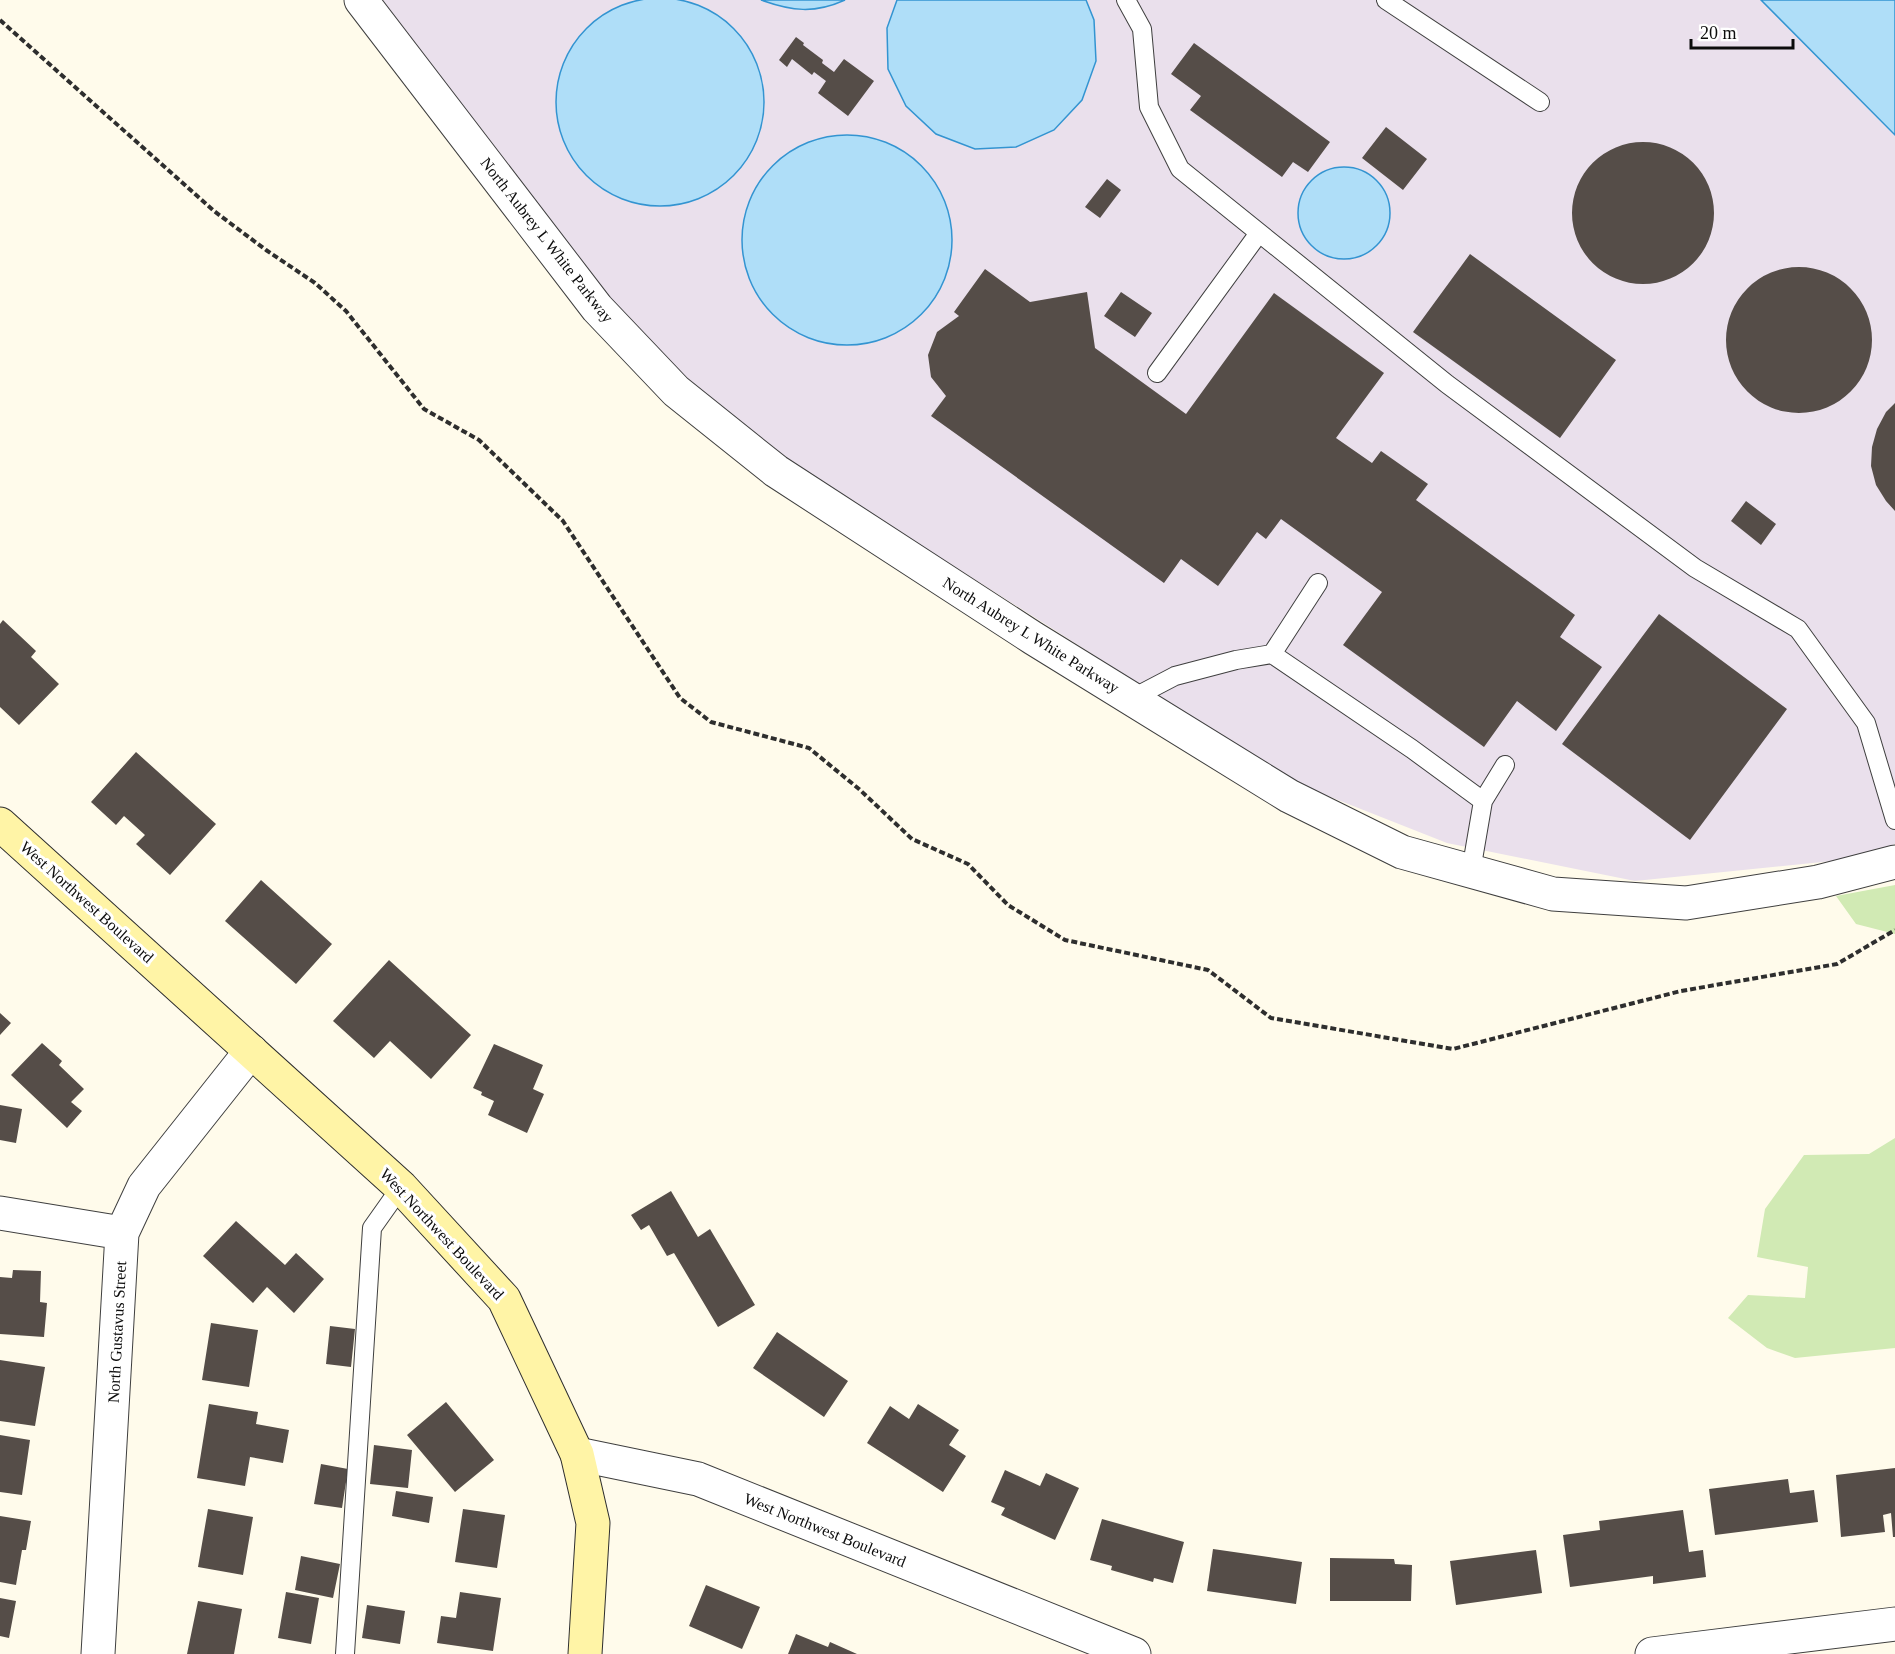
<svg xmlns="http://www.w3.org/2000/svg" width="1895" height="1654" font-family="'Times New Roman',serif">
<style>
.industrial{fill:#eae0ec}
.green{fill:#d1eab4}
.water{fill:#afdef8;stroke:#3394d1;stroke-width:1.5}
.building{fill:#554d48}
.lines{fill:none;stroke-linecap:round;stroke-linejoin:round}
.lane-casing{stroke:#3f3f3f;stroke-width:20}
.street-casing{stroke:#3f3f3f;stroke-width:35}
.secondary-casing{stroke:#2e2e2e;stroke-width:35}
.path{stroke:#2e2e2e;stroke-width:4;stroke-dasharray:6 3;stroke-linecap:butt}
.lane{stroke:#fff;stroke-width:18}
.street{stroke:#fff;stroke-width:33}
.secondary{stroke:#fff4a6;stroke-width:33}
.labels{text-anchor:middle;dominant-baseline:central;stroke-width:6;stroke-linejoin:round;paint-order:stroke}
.street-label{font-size:16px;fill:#0c0c0c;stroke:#fff}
</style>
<rect width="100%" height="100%" fill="#fffbeb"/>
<path class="industrial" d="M 377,0 L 1761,0 L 1895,135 L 1895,844 L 1862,858 L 1635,881 L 1447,843 L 1295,783 L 787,460 L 666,363 L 569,251 Z"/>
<path class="green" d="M 1895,885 L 1895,934 L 1856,924 L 1836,896 Z
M 1895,1138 L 1895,1348 L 1795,1358 L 1767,1348 L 1728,1318 L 1748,1295 L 1805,1298 L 1808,1267 L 1757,1257 L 1765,1209 L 1804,1155 L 1869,1154 Z"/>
<path class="water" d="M556 102a104 104 0 1 1 208 0a104 104 0 1 1-208 0Z
M 761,0 L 845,0 C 814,14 792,11 761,0 Z
M 897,0 L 1086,0 L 1094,20 L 1096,61 L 1082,100 L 1054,130 L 1016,147 L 975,149 L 936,134 L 906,106 L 888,69 L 887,28 Z
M 1761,0 L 1895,0 L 1895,135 Z
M742 240a105 105 0 1 1 210 0a105 105 0 1 1-210 0Z
M1298 213a46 46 0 1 1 92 0a46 46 0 1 1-92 0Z"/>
<path class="building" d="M 796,37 L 804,43 L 803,45 L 823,60 L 822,63 L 834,72 L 844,59 L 874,81 L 848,116 L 818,93 L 826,81 L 814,72 L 812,75 L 792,59 L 787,67 L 779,60 Z
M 1194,43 L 1330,142 L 1308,172 L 1293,162 L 1282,177 L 1190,110 L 1201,96 L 1171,74 Z
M 1386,127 L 1427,159 L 1403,190 L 1362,158 Z
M1572 213a71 71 0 1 1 142 0a71 71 0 1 1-142 0Z
M 1107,179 L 1121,190 L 1100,218 L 1085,207 Z
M 1470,254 L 1616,360 L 1560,438 L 1413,332 Z
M1726 340a73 73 0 1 1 146 0a73 73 0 1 1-146 0Z
M 985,269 L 1030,302 L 1087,292 L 1095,348 L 1186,414 L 1274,293 L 1384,373 L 1336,438 L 1372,463 L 1381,451 L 1428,484 L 1416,500 L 1575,615 L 1560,637 L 1602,667 L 1556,731 L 1517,701 L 1484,747 L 1343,645 L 1382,592 L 1281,519 L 1266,539 L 1257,532 L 1218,586 L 1181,559 L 1164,583 L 931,416 L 946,396 L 931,377 L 928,355 L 937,332 L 959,316 L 954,312 Z
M 1121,292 L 1152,313 L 1135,337 L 1104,316 Z
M 1895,403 L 1895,511 L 1886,501 L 1876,485 L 1871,466 L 1872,447 L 1877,429 L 1886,412 Z
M 1746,501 L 1776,524 L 1761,545 L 1731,521 Z
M 1659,614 L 1787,709 L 1690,840 L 1562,744 Z
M 3,620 L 36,651 L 31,657 L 59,684 L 19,725 L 0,707 L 0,624 Z
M 136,752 L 216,824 L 170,875 L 136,844 L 145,835 L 124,816 L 116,825 L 91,802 Z
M 261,880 L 332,944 L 296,984 L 225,921 Z
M 389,960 L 471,1035 L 431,1079 L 390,1041 L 374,1058 L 333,1021 Z
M 0,1013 L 11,1023 L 0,1035 Z
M 42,1043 L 62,1061 L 59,1065 L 84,1089 L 71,1102 L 82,1111 L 67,1128 L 11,1075 Z
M 494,1044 L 543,1065 L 533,1089 L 544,1094 L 527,1133 L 488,1115 L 494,1101 L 481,1095 L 482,1092 L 473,1088 Z
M 0,1105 L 22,1109 L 16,1143 L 0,1140 Z
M 671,1191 L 698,1237 L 710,1229 L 755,1305 L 718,1327 L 674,1253 L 667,1256 L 649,1225 L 641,1230 L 631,1215 Z
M 236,1221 L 285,1265 L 296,1253 L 324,1279 L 294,1313 L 267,1287 L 253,1303 L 203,1256 Z
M 13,1270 L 41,1271 L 40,1302 L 47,1303 L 44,1337 L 0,1334 L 0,1277 L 12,1278 Z
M 211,1323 L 258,1330 L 249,1387 L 202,1380 Z
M 330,1326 L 355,1329 L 351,1367 L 326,1364 Z
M 777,1332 L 848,1381 L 824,1417 L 753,1368 Z
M 0,1360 L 45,1367 L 35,1426 L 0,1421 Z
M 446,1402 L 494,1460 L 455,1492 L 407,1435 Z
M 209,1404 L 258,1412 L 256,1424 L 289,1430 L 283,1463 L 250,1457 L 245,1486 L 197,1478 Z
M 918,1404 L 959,1430 L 949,1445 L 966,1456 L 943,1492 L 867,1443 L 890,1406 L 909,1419 Z
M 0,1435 L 30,1440 L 22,1495 L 0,1492 Z
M 374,1445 L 412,1450 L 408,1488 L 370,1484 Z
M 321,1464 L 348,1469 L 342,1508 L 314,1504 Z
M 1895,1468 L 1895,1537 L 1893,1537 L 1891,1513 L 1883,1515 L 1885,1532 L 1841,1537 L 1836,1475 Z
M 1005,1470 L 1040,1486 L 1046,1473 L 1079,1488 L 1055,1540 L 1001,1515 L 1005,1508 L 991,1502 Z
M 1788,1479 L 1790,1493 L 1814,1490 L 1818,1522 L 1715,1535 L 1709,1489 Z
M 396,1491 L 433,1497 L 429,1523 L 392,1516 Z
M 208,1509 L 253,1517 L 243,1575 L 198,1567 Z
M 463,1509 L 505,1515 L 497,1568 L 455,1562 Z
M 1683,1510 L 1689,1552 L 1703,1550 L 1706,1577 L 1653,1584 L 1653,1576 L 1570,1587 L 1563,1535 L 1600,1530 L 1599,1521 Z
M 0,1516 L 31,1521 L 26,1550 L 22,1550 L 16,1585 L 0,1582 Z
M 1102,1519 L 1184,1542 L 1173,1583 L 1154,1578 L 1153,1582 L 1111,1570 L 1112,1566 L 1090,1560 Z
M 1213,1549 L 1302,1562 L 1296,1604 L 1207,1591 Z
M 1536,1550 L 1542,1593 L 1456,1605 L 1450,1561 Z
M 301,1556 L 340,1564 L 333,1598 L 295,1590 Z
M 1330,1558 L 1394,1559 L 1395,1564 L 1412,1565 L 1411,1601 L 1330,1601 Z
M 706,1585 L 760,1607 L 742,1649 L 689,1626 Z
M 286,1592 L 319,1598 L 311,1644 L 278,1638 Z
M 460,1592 L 501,1598 L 493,1651 L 437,1643 L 441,1616 L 456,1618 Z
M 0,1598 L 16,1601 L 9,1638 L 0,1636 Z
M 198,1601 L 242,1609 L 234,1654 L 187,1654 Z
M 367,1605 L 405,1611 L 400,1644 L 362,1638 Z
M 796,1634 L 828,1647 L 830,1642 L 857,1654 L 788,1654 Z"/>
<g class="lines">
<defs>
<path id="lane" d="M 1126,0 L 1142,29 L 1149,107 L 1180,169 L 1447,384 L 1695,568 L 1798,629 L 1866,723 L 1895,820
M 1386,0 L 1540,102
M 1157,373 L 1259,233
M 1272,654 L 1318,583
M 1131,699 L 1175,676 L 1236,660 L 1272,654 L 1412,749 L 1483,801 L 1471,871
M 1483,801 L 1505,765
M 345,1654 L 372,1228 L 401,1187"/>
<path id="street" d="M 361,0 L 597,308 L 676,391 L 776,471 L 1033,638 L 1289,796 L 1402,852 L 1553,894 L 1686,903 L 1818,882 L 1895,862
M 0,1213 L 122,1233
M 577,1454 L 698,1479 L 1134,1654
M 98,1654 L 122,1233 L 144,1186 L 251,1051
M 1652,1654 L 1895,1624"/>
<path id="secondary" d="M 0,824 L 401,1187 L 504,1299 L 577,1454 L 593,1523 L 585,1654"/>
</defs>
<use href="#lane" class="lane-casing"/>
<use href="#street" class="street-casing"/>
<use href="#secondary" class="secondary-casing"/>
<path class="path" d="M 0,20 L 214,211 L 266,250 L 315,283 L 346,311 L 424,409 L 479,440 L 563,521 L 680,698 L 711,722 L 809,748 L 859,789 L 912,839 L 968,864 L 1008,905 L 1065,940 L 1208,970 L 1271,1018 L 1453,1049 L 1681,991 L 1837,964 L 1895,930"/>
<use href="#lane" class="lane"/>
<use href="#street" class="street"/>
<use href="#secondary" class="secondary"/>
</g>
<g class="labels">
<g class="street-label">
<text transform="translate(547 240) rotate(52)">North Aubrey L White Parkway</text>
<text transform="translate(1031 635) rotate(32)">North Aubrey L White Parkway</text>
<text transform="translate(87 902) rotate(42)">West Northwest Boulevard</text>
<text transform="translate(442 1234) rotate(47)">West Northwest Boulevard</text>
<text transform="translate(117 1332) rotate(-87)">North Gustavus Street</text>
<text transform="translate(825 1530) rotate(22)">West Northwest Boulevard</text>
</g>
</g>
<path d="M1691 39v9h102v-9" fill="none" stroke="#0c0c0c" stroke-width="3"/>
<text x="1700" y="39" font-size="18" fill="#0c0c0c" stroke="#ffffff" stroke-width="4.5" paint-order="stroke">20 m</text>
</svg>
